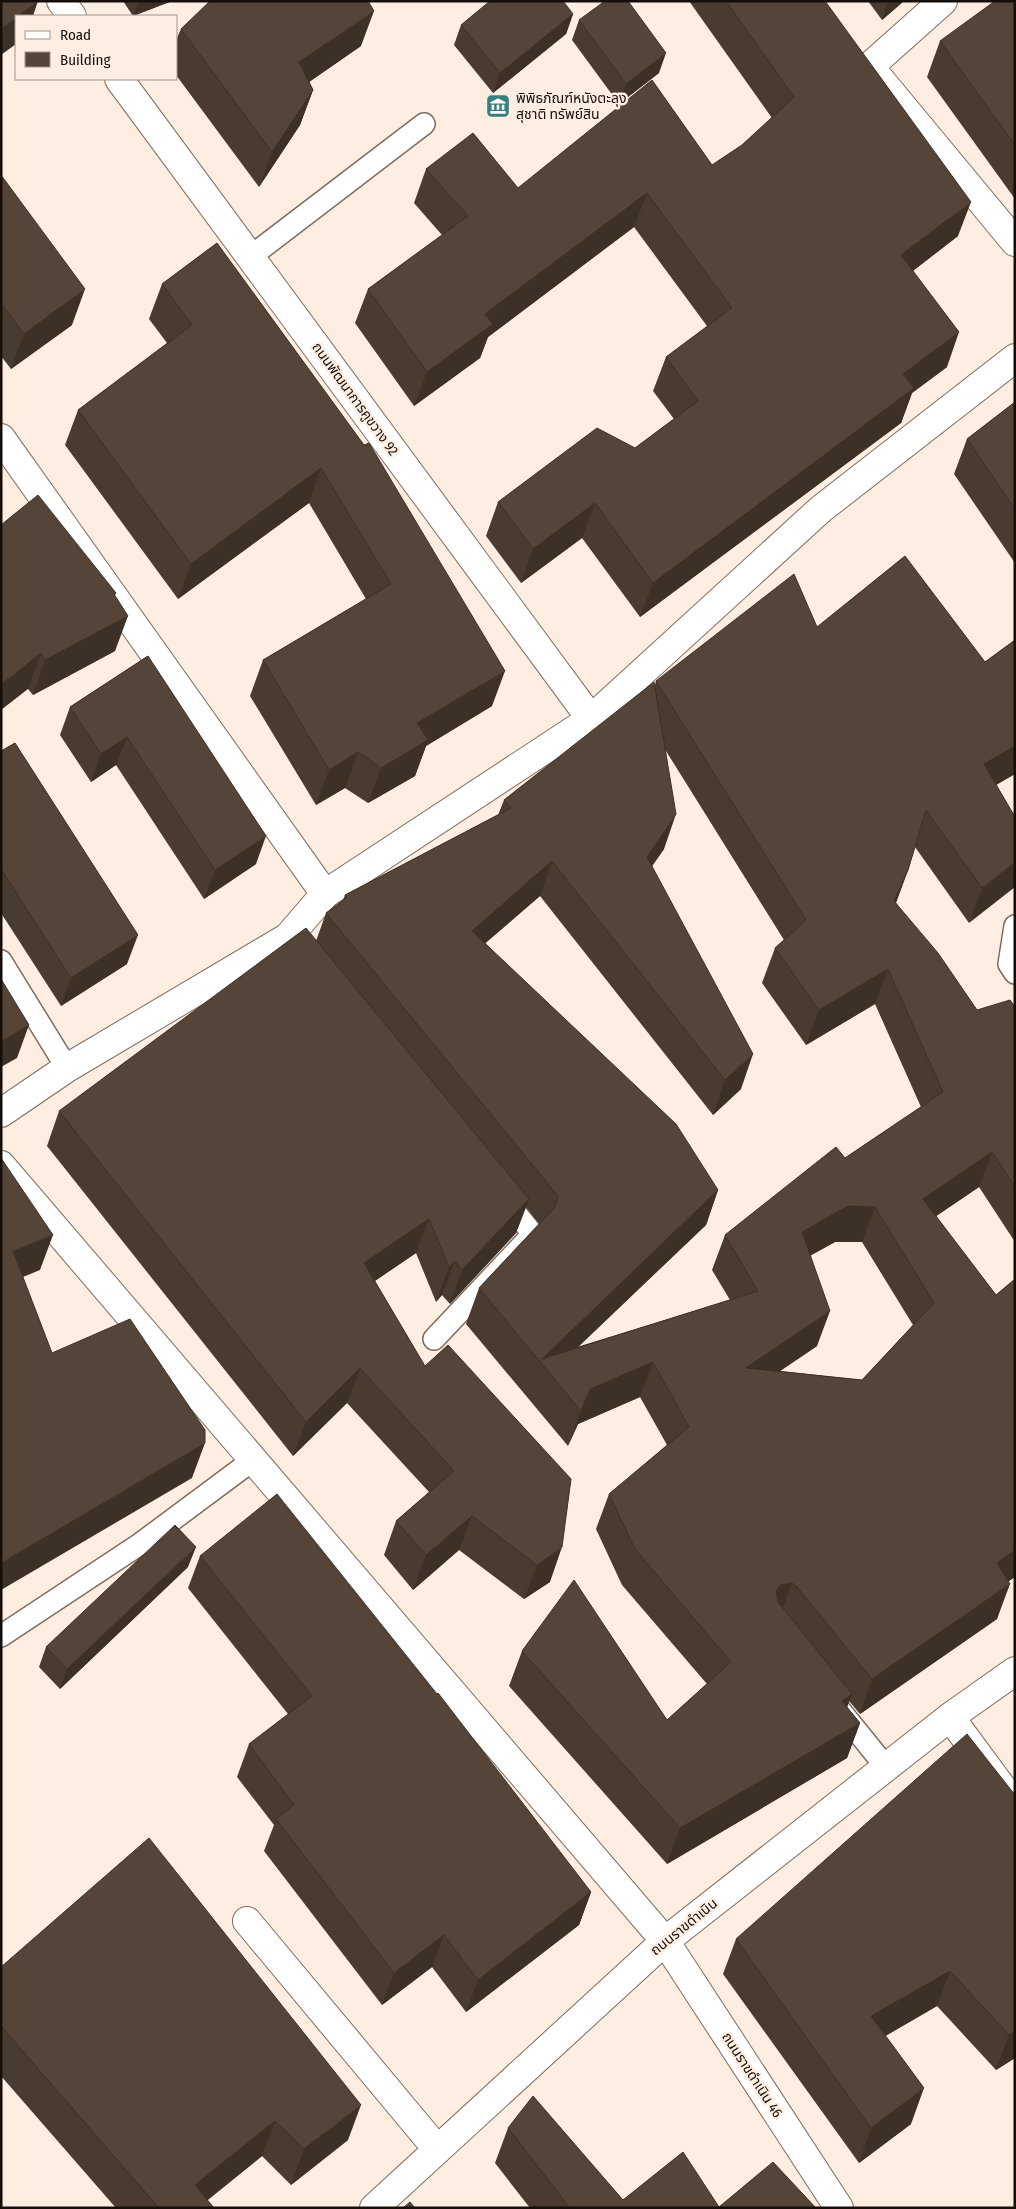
<svg xmlns="http://www.w3.org/2000/svg" width="1016" height="2209" font-family="'Fira Sans Condensed','Noto Sans Thai',sans-serif">
<style>
.lines{fill:none;stroke-linecap:round;stroke-linejoin:round}
.service-casing{stroke:#7e6d5f;stroke-width:24}
.minor-casing{stroke:#7e6d5f;stroke-width:30}
.tertiary-casing{stroke:#7e6d5f;stroke-width:30}
.secondary-casing{stroke:#7e6d5f;stroke-width:30}
.service{stroke:#fff;stroke-width:21}
.minor{stroke:#fff;stroke-width:28}
.tertiary{stroke:#fff;stroke-width:28}
.secondary{stroke:#fff;stroke-width:28}
.wall{fill:#493b30;fill-rule:evenodd}
.shaded-wall{fill:#3c3027}
.building{fill:#554538;stroke:#3c3027;fill-rule:evenodd}
.labels{text-anchor:middle;dominant-baseline:central;stroke-width:5;stroke-linejoin:round;paint-order:stroke}
.poi-label{font-size:14px;fill:#150e09;stroke:#fdeee1;text-anchor:start}
.street-label{font-size:14px;fill:#150e09;stroke:#fdeee1}
</style>
<rect width="100%" height="100%" fill="#fdeee1"/>
<g class="lines">
<defs>
<path id="service" d="M 250,257 L 424,124
M 1015,926 L 1009,964 L 1015,973
M 1,961 L 67,1068
M 434,1339 L 533,1234 L 503,1197
M 1,1636 L 140,1544 L 253,1460
M 839,1709 L 886,1767"/>
<path id="minor" d="M 61,1 L 72,16
M 869,67 L 943,1
M 874,72 L 1015,242
M 119,79 L 591,719
M 1,438 L 325,894
M 950,1717 L 1015,1805
M 247,1921 L 437,2149"/>
<path id="tertiary" d="M 1,1113 L 67,1068 L 288,937 L 325,894 L 591,719 L 821,509 L 1015,358
M 1,1165 L 665,1941 L 839,2208"/>
<path id="secondary" d="M 374,2208 L 665,1941 L 950,1717 L 1015,1671"/>
</defs>
<use href="#service" class="service-casing"/>
<use href="#minor" class="minor-casing"/>
<use href="#tertiary" class="tertiary-casing"/>
<use href="#secondary" class="secondary-casing"/>
<use href="#service" class="service"/>
<use href="#minor" class="minor"/>
<use href="#tertiary" class="tertiary"/>
<use href="#secondary" class="secondary"/>
</g>
<path class="wall" d="M 123,1 L 172,1 L 133,16 Z
M 689,1 L 825,1 L 958,236 L 913,271 L 947,367 L 912,393 L 901,423 L 640,617 L 582,538 L 521,583 L 486,536 L 498,502 L 635,448 L 674,419 L 653,391 L 666,357 L 707,326 L 634,227 L 488,337 L 480,358 L 414,406 L 355,323 L 368,289 L 442,235 L 414,203 L 426,169 L 518,188 L 712,165 L 742,145 L 772,118 Z
M 868,1 L 904,1 L 882,20 Z
M 1015,1 L 1015,199 L 927,77 L 940,41 Z
M 573,14 L 566,34 L 493,93 L 454,45 L 461,25 Z
M 579,20 L 659,73 L 619,104 L 572,40 Z
M 181,29 L 361,46 L 309,82 L 313,90 L 300,125 L 259,187 L 176,75 L 176,40 Z
M 1,175 L 72,325 L 11,369 L 1,356 Z
M 217,243 L 492,706 L 426,746 L 415,776 L 368,803 L 345,788 L 316,805 L 250,696 L 263,660 L 366,599 L 309,503 L 178,599 L 65,445 L 78,410 L 167,343 L 149,319 L 162,284 Z
M 1015,402 L 1015,563 L 954,474 L 967,439 Z
M 1,525 L 116,593 L 115,595 L 115,651 L 33,695 L 28,689 Z
M 817,627 L 985,662 L 1015,640 L 1015,774 L 996,785 L 1015,817 L 969,923 L 915,847 L 908,870 L 896,903 L 977,1010 L 1015,1007 L 1015,1242 L 979,1187 L 936,1216 L 996,1295 L 1015,1279 L 1015,1577 L 1008,1581 L 997,1619 L 860,1714 L 849,1701 L 847,1707 L 860,1723 L 847,1758 L 667,1864 L 509,1686 L 522,1651 L 667,1720 L 707,1684 L 622,1585 L 596,1529 L 609,1494 L 667,1445 L 640,1397 L 578,1424 L 568,1446 L 466,1324 L 479,1288 L 539,1224 L 526,1207 L 516,1233 L 450,1304 L 442,1295 L 436,1302 L 416,1253 L 375,1281 L 550,1582 L 524,1599 L 459,1550 L 413,1590 L 384,1555 L 396,1521 L 429,1492 L 347,1403 L 293,1456 L 47,1146 L 59,1111 L 316,941 L 326,913 L 343,900 L 345,895 L 498,815 L 504,800 L 655,685 L 656,681 ZM 666,751 L 784,940 L 775,948 L 762,983 L 806,1045 L 875,1004 L 921,1107 L 845,1158 L 725,1235 L 712,1270 L 730,1300 L 577,1347 L 706,1225 L 718,1190 L 485,943 L 540,896 L 713,1115 L 741,1089 L 652,866 L 664,849 ZM 835,1242 L 862,1242 L 913,1325 L 862,1380 L 780,1371 L 817,1346 L 811,1255 Z
M 148,656 L 256,864 L 204,899 L 116,765 L 91,782 L 60,735 L 70,707 Z
M 1,751 L 127,964 L 61,1006 L 1,913 Z
M 200,1556 L 591,1892 L 579,1925 L 466,2012 L 432,1967 L 382,2005 L 264,1851 L 274,1825 L 237,1777 L 249,1744 L 288,1714 L 188,1588 Z
M 188,1567 L 60,1689 L 39,1667 L 46,1647 Z
M 1015,1795 L 1015,2058 L 996,2070 L 937,2006 L 885,2036 L 911,2124 L 859,2163 L 723,1974 L 736,1939 Z
M 1,1967 L 348,2140 L 291,2185 L 262,2156 L 207,2200 L 214,2208 L 116,2208 L 1,2076 Z
M 508,2128 L 623,2200 L 719,2207 L 816,2208 L 530,2208 L 495,2163 Z"/>
<path class="shaded-wall" d="M 38,1 L 33,16 L 18,16 Z
M 139,1 L 172,1 L 133,16 Z
M 888,1 L 904,1 L 882,20 Z
M 374,11 L 361,46 L 286,98 L 299,62 Z
M 573,14 L 566,34 L 493,93 L 500,73 Z
M 16,18 L 16,44 L 1,55 L 1,29 Z
M 666,53 L 659,73 L 619,104 L 626,84 Z
M 313,90 L 300,125 L 259,187 L 272,152 Z
M 647,193 L 634,227 L 488,337 L 480,358 L 414,406 L 427,372 L 485,314 Z
M 971,202 L 958,236 L 889,289 L 901,255 Z
M 85,289 L 72,325 L 11,369 L 24,334 Z
M 959,332 L 947,367 L 912,393 L 901,423 L 640,617 L 653,583 L 903,374 Z
M 321,468 L 309,503 L 178,599 L 191,564 Z
M 595,503 L 582,538 L 521,583 L 533,549 Z
M 128,616 L 115,651 L 33,695 L 45,660 Z
M 41,653 L 28,689 L 1,710 L 1,683 Z
M 505,671 L 492,706 L 426,746 L 415,776 L 368,803 L 381,768 L 417,723 Z
M 127,737 L 116,765 L 91,782 L 101,754 Z
M 1015,746 L 1015,774 L 971,799 L 984,764 Z
M 358,752 L 345,788 L 316,805 L 329,770 Z
M 676,814 L 664,849 L 634,892 L 647,857 Z
M 266,836 L 256,864 L 204,899 L 215,870 Z
M 552,861 L 540,896 L 459,966 L 472,931 Z
M 1015,862 L 1015,887 L 969,923 L 982,888 Z
M 908,870 L 895,905 L 894,901 Z
M 138,935 L 127,964 L 61,1006 L 71,978 Z
M 888,969 L 875,1004 L 806,1045 L 819,1010 Z
M 29,1025 L 17,1058 L 1,1067 L 1,1041 Z
M 753,1054 L 741,1089 L 713,1115 L 725,1080 Z
M 992,1152 L 979,1187 L 910,1234 L 923,1199 Z
M 718,1190 L 706,1225 L 550,1374 L 542,1359 Z
M 529,1199 L 516,1233 L 450,1304 L 462,1270 Z
M 848,1206 L 875,1207 L 862,1242 L 835,1242 L 790,1267 L 802,1232 Z
M 429,1219 L 416,1253 L 351,1297 L 364,1263 Z
M 53,1235 L 40,1270 L 1,1286 L 13,1251 Z
M 455,1261 L 442,1295 L 436,1302 L 449,1267 Z
M 830,1311 L 817,1346 L 733,1403 L 746,1368 Z
M 653,1362 L 640,1397 L 578,1424 L 568,1446 L 581,1411 L 590,1389 Z
M 360,1368 L 347,1403 L 293,1456 L 306,1422 Z
M 205,1443 L 192,1478 L 1,1590 L 1,1563 Z
M 472,1516 L 459,1550 L 413,1590 L 426,1555 Z
M 196,1547 L 188,1567 L 60,1689 L 67,1669 Z
M 562,1547 L 550,1582 L 524,1599 L 537,1565 Z
M 1015,1550 L 1015,1577 L 984,1598 L 997,1563 Z
M 792,1583 L 779,1618 L 776,1591 L 780,1585 Z
M 1010,1584 L 997,1619 L 860,1714 L 872,1679 Z
M 852,1694 L 839,1729 L 842,1701 Z
M 860,1723 L 847,1758 L 667,1864 L 680,1828 Z
M 591,1892 L 579,1925 L 466,2012 L 478,1980 Z
M 444,1935 L 432,1967 L 382,2005 L 394,1973 Z
M 950,1971 L 937,2006 L 858,2052 L 871,2016 Z
M 1015,2031 L 1015,2058 L 996,2070 L 1009,2035 Z
M 924,2088 L 911,2124 L 859,2163 L 871,2128 Z
M 361,2105 L 348,2140 L 291,2185 L 304,2149 Z
M 275,2121 L 262,2156 L 198,2208 L 195,2185 Z"/>
<path class="building" d="M 1,1 L 38,1 L 18,16 L 16,16 L 16,18 L 1,29 Z
M 210,1 L 368,1 L 374,11 L 299,62 L 313,90 L 272,152 L 181,29 Z
M 490,1 L 563,1 L 573,14 L 500,73 L 461,25 Z
M 605,1 L 628,1 L 666,53 L 626,84 L 579,20 Z
M 726,1 L 825,1 L 971,202 L 901,255 L 959,332 L 903,374 L 914,388 L 653,583 L 595,503 L 533,549 L 498,502 L 597,428 L 635,448 L 698,401 L 666,357 L 732,308 L 647,193 L 485,314 L 493,324 L 427,372 L 368,289 L 468,216 L 426,169 L 473,133 L 518,188 L 652,80 L 712,165 L 742,145 L 794,97 Z
M 995,1 L 1015,1 L 1015,145 L 940,41 Z
M 1,175 L 85,289 L 24,334 L 1,303 Z
M 217,243 L 364,445 L 369,443 L 505,671 L 417,723 L 428,740 L 381,768 L 358,752 L 329,770 L 263,660 L 391,584 L 321,468 L 191,564 L 78,410 L 192,325 L 162,284 Z
M 1015,402 L 1015,509 L 967,439 Z
M 38,495 L 116,593 L 114,594 L 128,616 L 45,660 L 41,653 L 10,678 L 1,683 L 1,525 Z
M 905,556 L 985,662 L 1015,640 L 1015,746 L 984,764 L 1015,817 L 1015,862 L 982,888 L 926,810 L 908,870 L 894,901 L 938,953 L 977,1010 L 1010,1000 L 1015,1007 L 1015,1187 L 992,1152 L 923,1199 L 996,1295 L 1015,1279 L 1015,1550 L 997,1563 L 1010,1584 L 872,1679 L 797,1587 L 792,1583 L 780,1585 L 776,1591 L 778,1602 L 852,1694 L 842,1701 L 860,1723 L 680,1828 L 522,1651 L 574,1580 L 667,1720 L 731,1662 L 635,1549 L 609,1494 L 689,1427 L 653,1362 L 590,1389 L 581,1411 L 479,1288 L 555,1207 L 558,1196 L 326,913 L 346,898 L 345,895 L 511,808 L 504,800 L 654,682 L 676,814 L 647,857 L 753,1054 L 725,1080 L 552,861 L 472,931 L 676,1124 L 718,1190 L 542,1359 L 758,1291 L 725,1235 L 836,1147 L 845,1158 L 943,1092 L 888,969 L 819,1010 L 775,948 L 806,920 L 656,681 L 794,574 L 817,627 ZM 848,1206 L 875,1207 L 934,1303 L 862,1380 L 746,1368 L 830,1311 L 802,1232 Z
M 148,656 L 266,836 L 215,870 L 127,737 L 101,754 L 70,707 Z
M 15,743 L 138,935 L 71,978 L 1,869 L 1,751 Z
M 306,928 L 529,1199 L 462,1270 L 455,1261 L 449,1267 L 429,1219 L 364,1263 L 425,1366 L 448,1345 L 571,1479 L 562,1547 L 537,1565 L 472,1516 L 426,1555 L 396,1521 L 454,1471 L 360,1368 L 306,1422 L 59,1111 Z
M 1,979 L 29,1025 L 1,1041 Z
M 1,1158 L 53,1235 L 13,1251 L 52,1353 L 130,1319 L 205,1430 L 205,1443 L 1,1563 Z
M 277,1494 L 437,1694 L 438,1693 L 591,1892 L 478,1980 L 444,1935 L 394,1973 L 276,1819 L 294,1805 L 249,1744 L 312,1696 L 200,1556 Z
M 175,1525 L 196,1547 L 67,1669 L 46,1647 Z
M 967,1734 L 1015,1795 L 1015,2031 L 1009,2035 L 950,1971 L 871,2016 L 924,2088 L 871,2128 L 736,1939 Z
M 149,1838 L 361,2105 L 304,2149 L 275,2121 L 195,2185 L 214,2208 L 159,2208 L 1,2026 L 1,1967 Z
M 533,2096 L 623,2200 L 683,2152 L 719,2207 L 773,2162 L 816,2208 L 570,2208 L 508,2128 Z
M 410,2202 L 415,2208 L 403,2208 Z"/>
<defs>
<symbol id="museum-square" viewBox="-11 -11 22 22"><rect x="-9" y="-9" width="18" height="18" rx="4" fill="#367f7f" stroke="#fdeee1"/><path d="M0-6L6-3V-2H-6V-3ZM-5-1h2V3h-2ZM-1-1h2V3h-2ZM3-1h2V3H3ZM-6 4H6V6H-6Z" fill="#fff"/></symbol>
</defs>
<g fill-rule="evenodd">
<use href="#museum-square" x="484" y="92" width="28" height="28"/>
</g>
<g class="labels">
<g class="poi-label">
<text x="516" y="98">พิพิธภัณฑ์หนังตะลุง<tspan x="516" dy="16">สุชาติ ทรัพย์สิน</tspan></text>
</g>
<g class="street-label">
<text transform="translate(355 399) rotate(54)">ถนนพัฒนาการคูขวาง 92</text>
<text transform="translate(684 1927) rotate(-39)">ถนนราขดำเนิน</text>
<text transform="translate(752 2075) rotate(57)">ถนนราขดำเนิน 46</text>
</g>
</g>
<rect width="1016" height="2209" fill="none" stroke="#150e09" stroke-width="5"/>
<rect x="15" y="15" width="162" height="65" fill="#fdeee1" stroke="#a0948b"/>
<rect x="25" y="31" width="25" height="8" fill="#ffffff" stroke="#a0948b"/>
<text x="60" y="40" font-size="15" fill="#150e09">Road</text>
<rect x="25" y="52" width="25" height="15" fill="#554538" stroke="#a0948b"/>
<text x="60" y="65" font-size="15" fill="#150e09">Building</text>
</svg>
